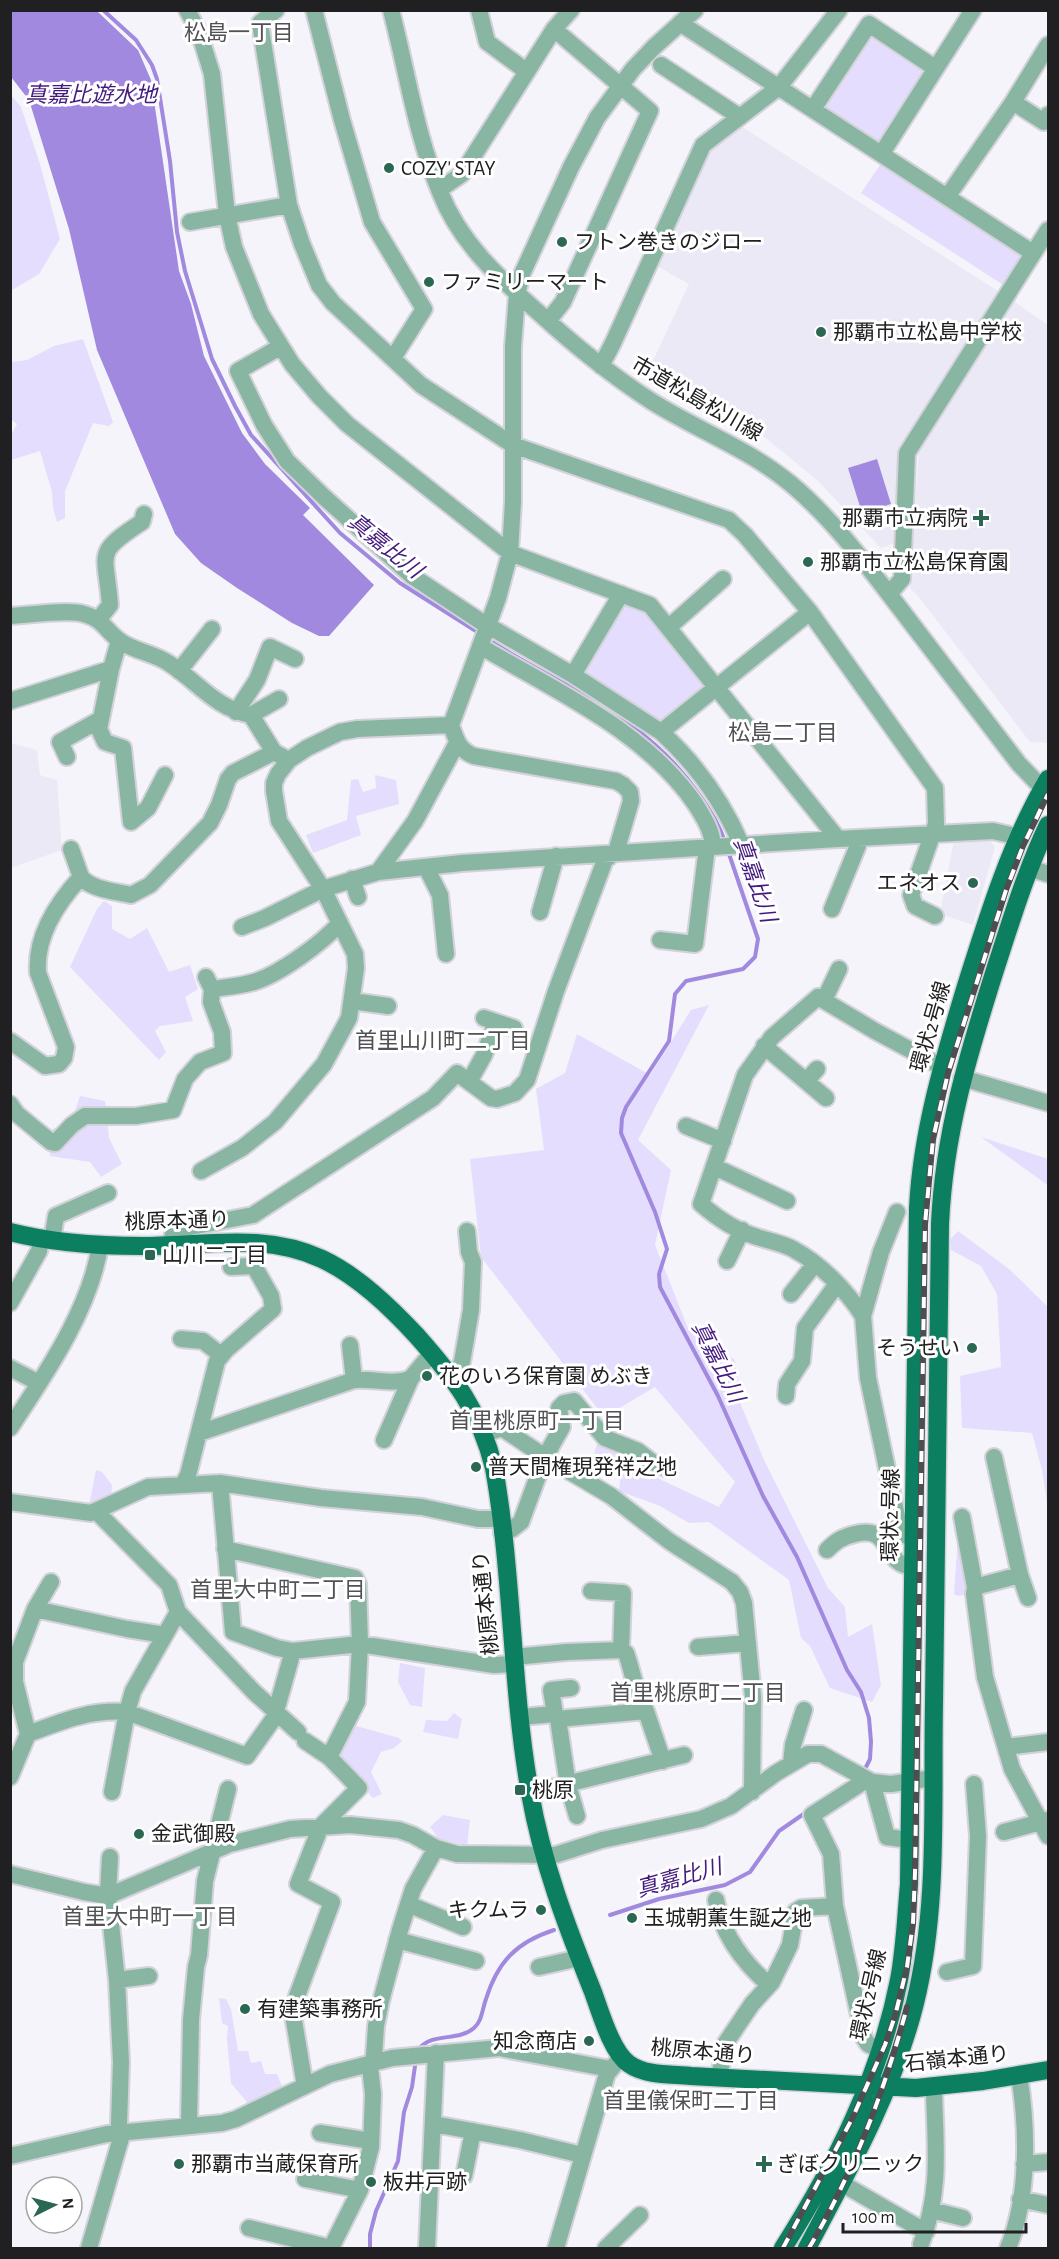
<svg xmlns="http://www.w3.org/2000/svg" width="1059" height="2259" font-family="'Alegreya Sans','Noto Sans JP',sans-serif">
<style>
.built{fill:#ece9f7}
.green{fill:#e4ddfd}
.water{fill:#a089de}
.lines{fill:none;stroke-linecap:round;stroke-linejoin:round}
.stream{stroke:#a089de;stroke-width:4}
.minor-casing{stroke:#d3d2d8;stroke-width:20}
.major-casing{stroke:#d3d2d8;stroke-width:21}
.minor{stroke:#88b6a3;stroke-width:16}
.major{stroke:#0b7f60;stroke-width:18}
.rail-casing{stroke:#4e4e51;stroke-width:6}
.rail{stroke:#fff;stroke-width:4;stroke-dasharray:11;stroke-linecap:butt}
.poi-dot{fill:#2b6853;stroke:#fff;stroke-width:2}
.labels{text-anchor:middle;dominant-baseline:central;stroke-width:6;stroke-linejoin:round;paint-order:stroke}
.poi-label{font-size:21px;fill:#202022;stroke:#fff;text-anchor:start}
.street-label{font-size:21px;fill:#202022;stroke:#fff}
.neighbourhood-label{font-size:22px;fill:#525156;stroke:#fff}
.water-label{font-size:22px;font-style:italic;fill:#431a7d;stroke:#fff}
</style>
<rect width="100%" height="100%" fill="#f5f4fb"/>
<path class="built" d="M 739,125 L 1001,293 L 902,451 L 898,542 L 881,548 L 818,481 L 767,439 L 648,371 L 689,284 L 655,265 L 707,150 Z
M 1012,300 L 1048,325 L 1048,743 L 1030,742 L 921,600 L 910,588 L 919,448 Z
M 10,743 L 37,750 L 40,775 L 57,780 L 62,850 L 11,868 Z
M 954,840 L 989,840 L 995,847 L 973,925 L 940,914 Z"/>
<path class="green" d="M 869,29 L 930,68 L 886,141 L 875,145 L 817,107 Z
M 11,95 L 21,107 L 40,164 L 60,239 L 39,274 L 14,289 L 10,289 Z
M 882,162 L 1022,253 L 1024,262 L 1008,288 L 861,193 Z
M 83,339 L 113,422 L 109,426 L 93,423 L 65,491 L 65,518 L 57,522 L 53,508 L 52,492 L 40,451 L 11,460 L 11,435 L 17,424 L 11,419 L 11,362 L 27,360 L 54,346 Z
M 621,598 L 647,607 L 707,687 L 668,722 L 658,722 L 579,672 Z
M 375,775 L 396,780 L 399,804 L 356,816 L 361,835 L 313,853 L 306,835 L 347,820 L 351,780 L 358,779 L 363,792 L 376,788 Z
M 104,901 L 112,906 L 112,929 L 130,939 L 147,928 L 169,972 L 190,965 L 198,989 L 185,997 L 193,1021 L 160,1026 L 155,1031 L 166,1052 L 159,1060 L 70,967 L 97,909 Z
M 709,1005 L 638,1140 L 671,1170 L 655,1245 L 688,1328 L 735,1360 L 741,1405 L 765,1462 L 828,1588 L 845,1607 L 848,1637 L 872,1624 L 881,1685 L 872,1702 L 830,1688 L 810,1646 L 801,1638 L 789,1580 L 709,1522 L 689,1523 L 660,1506 L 619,1491 L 621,1473 L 594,1454 L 597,1444 L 633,1457 L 651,1475 L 719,1507 L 735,1482 L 655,1387 L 604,1417 L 481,1257 L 470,1159 L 544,1150 L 536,1089 L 565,1073 L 577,1034 L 650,1075 L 691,1010 Z
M 80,1096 L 105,1101 L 109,1138 L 122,1164 L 101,1177 L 90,1162 L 50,1156 L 47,1132 L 72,1120 Z
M 981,1137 L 1048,1159 L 1048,1186 L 1046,1184 Z
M 958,1231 L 1009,1269 L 1048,1307 L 1048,1509 L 1042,1470 L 1032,1433 L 962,1428 L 960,1376 L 1001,1367 L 997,1294 L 981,1266 L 951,1250 L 950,1240 Z
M 96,1470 L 102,1472 L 112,1485 L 111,1498 L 89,1506 Z
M 958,1537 L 970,1594 L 958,1596 L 954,1594 Z
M 400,1663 L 425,1668 L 422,1707 L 410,1705 L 398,1682 Z
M 454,1713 L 462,1719 L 458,1739 L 423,1732 L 426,1720 L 447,1721 Z
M 353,1725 L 399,1738 L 402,1741 L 394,1748 L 381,1752 L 371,1772 L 382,1794 L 373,1798 L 336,1759 Z
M 443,1815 L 470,1820 L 467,1846 L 439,1839 L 430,1827 Z
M 219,1998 L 226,1999 L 231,2009 L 238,2051 L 248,2051 L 251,2063 L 261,2061 L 265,2074 L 277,2074 L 284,2091 L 251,2107 L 231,2083 L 227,2039 L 228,2026 L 222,2023 Z"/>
<path class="water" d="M 11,10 L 97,11 L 138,50 L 151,80 L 179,271 L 191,304 L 204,356 L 242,433 L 265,464 L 310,508 L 303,515 L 374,585 L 329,636 L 319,636 L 292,623 L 237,588 L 201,563 L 175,534 L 97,350 L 69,229 L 29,100 L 11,77 Z
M 877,459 L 891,504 L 862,513 L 848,468 Z"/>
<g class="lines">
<path class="stream" d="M 103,10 L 136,40 L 152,65 L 157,79 L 170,161 L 177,232 L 185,271 L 212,359 L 235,406 L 251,435 L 340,533 L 400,583 L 479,633
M 487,639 C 564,688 644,715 698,793 C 709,808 719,824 725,842
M 728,851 L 758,939 L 755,957 L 743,969 L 686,981 L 675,994 L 669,1041 L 626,1107 L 622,1118 L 621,1133 L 655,1212 L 667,1249 L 659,1274 L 660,1287 L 718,1396 L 763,1496 L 797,1557 L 847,1670 L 861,1692 L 869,1718 L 871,1742 L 870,1759 L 863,1773
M 610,1915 L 659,1899 L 725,1885 L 750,1872 L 779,1831 L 808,1811
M 419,2049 C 432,2032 458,2042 474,2028 C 482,2021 482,2010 486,1999 C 498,1961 517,1942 554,1930
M 370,2248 L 370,2234 L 376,2211 L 398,2161 L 404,2112 L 412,2087 L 416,2059"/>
<defs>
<path id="minor" d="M 187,10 L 199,32 L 212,74 L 227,215 L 234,247 L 261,314 L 292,364 L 319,396 L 347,424 L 510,553 L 650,605 L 838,839
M 276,10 L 260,23 L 289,205 L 302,244 L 319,285 L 333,303 L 421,385 L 513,445 L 729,520 L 745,535 L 810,612 L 935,788 L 936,824 L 911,895 L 915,906 L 935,916
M 314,10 L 342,120 L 372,222 L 424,309 L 393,358
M 391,10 C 407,71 416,135 440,192 C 460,243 499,278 539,313 C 574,345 611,375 651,401 C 697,430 749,449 791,484 C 829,516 859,555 889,594 C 932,651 976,707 1019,764 L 1048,794
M 479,10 L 487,42 L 526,71
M 680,23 L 1033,253
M 661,65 L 740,117
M 1013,102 L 1044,122 L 1048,115
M 813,109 L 869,24 L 935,68
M 882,153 L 973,10
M 439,190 L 462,174 L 554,29 L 571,10
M 947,197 L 1013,102 L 1048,45
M 190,222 L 289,205
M 548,321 L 563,302 L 650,111 L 554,29
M 280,347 L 238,371 L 264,425 L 287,461 L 324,497 L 412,576 L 480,621 L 573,675 L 661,732 L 810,612
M 601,366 L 613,343 L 703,145 L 779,87 L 839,10
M 889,594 L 902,579 L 907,453 L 1048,230
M 10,616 C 29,615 67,609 84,614 C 103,619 105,630 120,641 C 135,652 155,653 170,664 C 199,683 215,708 251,715 L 274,752 L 283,757
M 99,619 L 110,605 C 106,551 93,554 142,522 L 144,514
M 669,627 L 723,579
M 119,641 L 111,669 L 99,729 L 105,742 L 123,748 L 131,822
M 480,646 C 555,691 646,731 696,805 C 704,818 712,830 713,846
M 179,671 L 212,629
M 573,675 L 621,594
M 10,701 L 111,669
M 236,712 L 257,680 L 270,647 L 295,659
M 251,715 L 279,699
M 661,732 C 696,764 722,800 741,844
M 67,757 L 60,742 L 101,719
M 131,822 L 148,808 L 165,775
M 71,849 L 81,877
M 426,867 L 440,895 L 446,954
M 1029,868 L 1048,874
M 378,872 L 415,821 L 457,743
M 352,879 L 358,897
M 832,909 L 861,838
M 540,912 L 556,856
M 242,927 L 265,918 L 323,889 L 378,872 L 462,863 L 838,839 L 993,831 L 1019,837
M 660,940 L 695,944 L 707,847
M 212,989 C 226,987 241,986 254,982 C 280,974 322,943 340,923
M 824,1000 L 839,969
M 352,1001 L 388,1006
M 484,1018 L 514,1028
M 10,1041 L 45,1066 L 59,1064 L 64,1058 L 66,1047 L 38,973 C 35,936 57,903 81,877 C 92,890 114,891 131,895 L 150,885 L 210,823 L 219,805 L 228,779 L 233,773 L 274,752
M 764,1046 L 826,1098
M 962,1078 L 1048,1103
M 806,1081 L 817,1069
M 469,1082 L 484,1055 L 496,1022
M 10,1104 L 17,1114 L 51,1142 L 55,1143 L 72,1125 L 85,1116 L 136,1116 L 173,1110 L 185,1079 L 200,1062 L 223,1053 L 222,1032 L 211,1002 L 212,989 L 206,977
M 686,1126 L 723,1141
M 715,1167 L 787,1201
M 201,1171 L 242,1148 L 275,1122 L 324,1064 L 349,1018 L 356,968 L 355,954 L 323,889 L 279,821 L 274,791 L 274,783 L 278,774 L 289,760 L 307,748 L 340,732 L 357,729 L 451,725
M 897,1212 L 881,1252 L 863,1316 L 868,1378 L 899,1526 L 903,1535 L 913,1536
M 52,1240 L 56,1216 L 108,1193
M 170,1245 L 174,1231 L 180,1229 L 253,1215 L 433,1098 L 457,1073 L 491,1098 L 497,1099 L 515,1093 L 527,1080 L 556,991 L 605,860 L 616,852 L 631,801 L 630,792 L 623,785 L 616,781 L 474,756 C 459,750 456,740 451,725 L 498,598 L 510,553 L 513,501 L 513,347 L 517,294 L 522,274 L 571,167 L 597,118 L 633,69 L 654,47 L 695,10
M 727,1261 L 742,1230
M 791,1294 L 814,1265
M 10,1303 L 39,1251 L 41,1239
M 863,1316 C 846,1290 821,1264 793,1249 C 782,1243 769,1241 757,1237 C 737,1231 717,1218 701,1204 L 745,1075 L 772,1037 L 818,997 L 875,1031 L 942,1067
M 181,1339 L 203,1341 L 221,1355
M 350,1345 L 354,1380
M 10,1368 L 39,1383
M 454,1379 L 462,1362 L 471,1310 L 473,1262 L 469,1252 L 467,1231
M 786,1396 L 787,1384 L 802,1361 L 805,1328 L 837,1284
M 10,1428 C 45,1375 91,1308 100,1245
M 199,1433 L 354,1380 C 372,1378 397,1386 411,1378 L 432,1353
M 483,1434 L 502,1428 L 545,1457 L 562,1427 L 559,1408 L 564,1403 L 574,1401 L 605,1438 L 638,1451 L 652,1462 L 666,1468
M 384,1440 L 411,1378
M 994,1457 L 1020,1575 L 975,1587 L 974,1594 L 985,1677 L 1012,1769 L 1048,1836
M 220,1483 L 233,1632 L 277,1648 L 293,1651 L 360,1644 L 494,1665 L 514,1664
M 183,1484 L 188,1475 L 217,1361 L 226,1350 L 273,1309 L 271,1296 L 254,1266 L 231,1267
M 10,1502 L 91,1513 L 148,1487 L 220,1483 L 321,1498 L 422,1507 L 478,1519 L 500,1519
M 96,1511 L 169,1585 L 178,1612 L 254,1692 L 298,1732
M 962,1517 L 975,1587
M 502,1533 L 512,1529 L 521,1522 L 545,1457 L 611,1496 L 669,1541 L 732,1582 L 740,1592 L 744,1603 L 753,1697 L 752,1792
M 225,1549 L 355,1578 L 358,1584 L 360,1644 L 357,1702 L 329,1757
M 827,1550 C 836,1541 842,1537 855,1534 C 893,1524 881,1565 913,1567
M 1020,1575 L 1028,1598
M 35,1609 L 127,1629 L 165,1635
M 698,1647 L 748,1643
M 514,1657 L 567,1652 L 621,1650 L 623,1593 L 591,1591
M 646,1711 L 663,1761
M 555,1714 L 551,1690 L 571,1688
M 520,1717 L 555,1714 L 558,1719 L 646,1711 C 635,1693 633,1672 626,1653 L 621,1650
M 558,1719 L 568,1785 L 577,1816
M 28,1734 C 62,1721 91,1709 127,1712 L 133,1691 L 178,1612
M 1006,1747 L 1048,1742
M 791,1764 L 793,1745 L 804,1710
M 10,1777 L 28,1734 L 15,1682 L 15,1662 L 35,1609 L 51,1582
M 866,1780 L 812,1815 L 831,1854 L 835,1906 L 864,2038 L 868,2044 L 880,2050
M 872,1782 L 887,1837 L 909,1840
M 112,1792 L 127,1712 L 247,1756 L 274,1718 L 293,1651
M 530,1793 L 684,1755
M 1004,1832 L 1048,1820
M 10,1874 L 84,1892 L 108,1896 L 230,1844 L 290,1829 L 350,1825 L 399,1830 L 413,1835 L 436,1848 L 457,1854 L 555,1855 L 602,1840 L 701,1819 L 731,1806 L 776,1773 L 808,1754 L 821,1754 L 872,1782 L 891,1784 L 933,1778
M 716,1900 C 722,1935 743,1962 769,1985
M 408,1904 L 463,1927
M 397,1940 L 476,1961
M 539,1967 L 579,1958
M 947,1972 L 973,1966 L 978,1836 L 974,1784
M 117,1980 L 149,1976
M 719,2078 L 725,2044 L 752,2004 L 772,1982 L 790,1945 L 796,1911 L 801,1908 L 835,1906
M 305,2086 L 293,2015 L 297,1996 L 332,1902 L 298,1884 L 321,1826 L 359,1788 L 329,1757 L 305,1741
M 434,2124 L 520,2140 L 582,2155
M 189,2126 L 191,2020 L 196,1967 L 199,1955 L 205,1881 L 228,1789
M 320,2133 L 371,2141
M 10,2156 L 107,2134 L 222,2123 L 236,2119 L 330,2074 L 392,2058 L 499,2048 L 610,2069
M 1024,2164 L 1048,2162
M 464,2176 L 473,2131
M 305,2179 L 360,2190
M 841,2183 L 926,2232
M 1020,2199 L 1048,2205
M 931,2210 L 963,2218
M 249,2228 L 331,2248
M 921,2244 C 942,2189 935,2145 934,2088
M 89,2248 L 121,2138 L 119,2124 L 121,2062 L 117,1980 L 108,1896 L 110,1857
M 331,2248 L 360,2190 L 371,2147 L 373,2094 L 370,2067 L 374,2056 L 376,2026 L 381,2001 L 400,1930 L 413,1889 L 436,1848
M 427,2248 L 436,2053
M 556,2248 L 607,2074 L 617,2062
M 606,2248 L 640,2215
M 1008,2248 C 1029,2197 1028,2130 1019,2075"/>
<path id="major" d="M 10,1232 C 53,1243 98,1246 142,1246 C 203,1246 264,1232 322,1259 C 358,1276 390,1307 417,1336 C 455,1379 480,1411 494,1468 C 513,1575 511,1686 530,1793 C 542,1862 567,1927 593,1992 C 600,2011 612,2053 629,2064 C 646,2076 671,2074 691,2076 L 916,2088 L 983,2081 L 1048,2070
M 783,2248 C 835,2166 880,2077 899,1980 C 905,1949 906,1916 909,1884 L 918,1208 C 922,1131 944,1059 966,986 C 988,916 1011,842 1048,779
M 807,2248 C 849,2169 893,2091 915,2003 C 939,1906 932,1803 934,1704 C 936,1544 938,1384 940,1224 C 944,1134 968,1055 995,970 C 1011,921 1026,871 1048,825"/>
</defs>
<use href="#minor" class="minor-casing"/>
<use href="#major" class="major-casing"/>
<use href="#minor" class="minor"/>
<use href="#major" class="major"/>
<defs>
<path id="rail" d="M 783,2248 L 852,2119 L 885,2045 L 895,2016 L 907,1967 L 913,1923 L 915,1873 L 925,1224 L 933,1139 L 948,1073 L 1006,890 L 1023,846 L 1048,794
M 809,2248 C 853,2174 885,2090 907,2007"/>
</defs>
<use href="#rail" class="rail-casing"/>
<use href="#rail" class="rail"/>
</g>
<g class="poi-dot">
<circle cx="389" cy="168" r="6"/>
<circle cx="562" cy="242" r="6"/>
<circle cx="429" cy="282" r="6"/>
<circle cx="821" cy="332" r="6"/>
<path d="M978 509h6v6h6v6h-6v6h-6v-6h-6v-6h6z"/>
<circle cx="808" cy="562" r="6"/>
<circle cx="973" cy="883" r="6"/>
<rect x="144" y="1249" width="12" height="12" rx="3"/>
<circle cx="972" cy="1348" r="6"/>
<circle cx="427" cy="1376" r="6"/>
<circle cx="476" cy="1467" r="6"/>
<rect x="514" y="1784" width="12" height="12" rx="3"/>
<circle cx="139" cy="1834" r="6"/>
<circle cx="541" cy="1910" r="6"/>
<circle cx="632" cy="1918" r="6"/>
<circle cx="245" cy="2009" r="6"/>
<circle cx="589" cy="2041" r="6"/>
<circle cx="179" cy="2164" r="6"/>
<path d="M761 2155h6v6h6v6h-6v6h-6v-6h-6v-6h6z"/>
<circle cx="371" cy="2182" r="6"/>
</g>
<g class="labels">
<g class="poi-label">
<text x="401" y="168">COZY' STAY</text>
<text x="574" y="242">フトン巻きのジロー</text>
<text x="441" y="282">ファミリーマート</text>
<text x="833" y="332">那覇市立松島中学校</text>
<text x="968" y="518" text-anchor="end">那覇市立病院</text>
<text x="820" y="562">那覇市立松島保育園</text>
<text x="961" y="883" text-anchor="end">エネオス</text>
<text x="162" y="1255">山川二丁目</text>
<text x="960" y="1348" text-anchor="end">そうせい</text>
<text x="439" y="1376">花のいろ保育園 めぶき</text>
<text x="488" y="1467">普天間権現発祥之地</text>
<text x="532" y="1790">桃原</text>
<text x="151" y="1834">金武御殿</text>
<text x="529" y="1910" text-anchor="end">キクムラ</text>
<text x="644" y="1918">玉城朝薫生誕之地</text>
<text x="257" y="2009">有建築事務所</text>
<text x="577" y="2041" text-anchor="end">知念商店</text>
<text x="191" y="2164">那覇市当蔵保育所</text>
<text x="777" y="2164">ぎぼクリニック</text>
<text x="383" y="2182">板井戸跡</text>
</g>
<g class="street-label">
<text transform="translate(697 399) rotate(30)">市道松島松川線</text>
<text transform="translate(931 1027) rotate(-74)">環状2号線</text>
<text transform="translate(177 1221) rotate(-2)">桃原本通り</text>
<text transform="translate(891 1515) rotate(-89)">環状2号線</text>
<text transform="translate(486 1603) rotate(-96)">桃原本通り</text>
<text transform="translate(869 1995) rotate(-77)">環状2号線</text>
<text transform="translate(703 2052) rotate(5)">桃原本通り</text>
<text transform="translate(957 2059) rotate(-6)">石嶺本通り</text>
</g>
<g class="neighbourhood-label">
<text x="239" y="33">松島一丁目</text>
<text x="783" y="733">松島二丁目</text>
<text x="443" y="1041">首里山川町二丁目</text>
<text x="537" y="1421">首里桃原町一丁目</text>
<text x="278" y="1590">首里大中町二丁目</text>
<text x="698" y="1693">首里桃原町二丁目</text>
<text x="150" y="1917">首里大中町一丁目</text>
<text x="691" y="2101">首里儀保町二丁目</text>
</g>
<g class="water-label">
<text x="91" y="95">真嘉比遊水地</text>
<text transform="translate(385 546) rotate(39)">真嘉比川</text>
<text transform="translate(755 880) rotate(71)">真嘉比川</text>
<text transform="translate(718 1362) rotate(63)">真嘉比川</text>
<text transform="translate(679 1878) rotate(-16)">真嘉比川</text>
</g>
</g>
<rect width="1059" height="2259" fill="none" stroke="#202022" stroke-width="24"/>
<g transform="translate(54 2205) rotate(84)"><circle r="28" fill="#ffffff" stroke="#a6a6a7" stroke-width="1.5"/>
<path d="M0-4.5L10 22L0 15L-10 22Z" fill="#2b6853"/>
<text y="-9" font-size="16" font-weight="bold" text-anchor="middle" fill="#202022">N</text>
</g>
<path d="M843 2223v9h183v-9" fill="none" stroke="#202022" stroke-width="3"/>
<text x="852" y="2223" font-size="18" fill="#202022" stroke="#ffffff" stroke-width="4.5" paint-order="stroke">100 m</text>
</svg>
